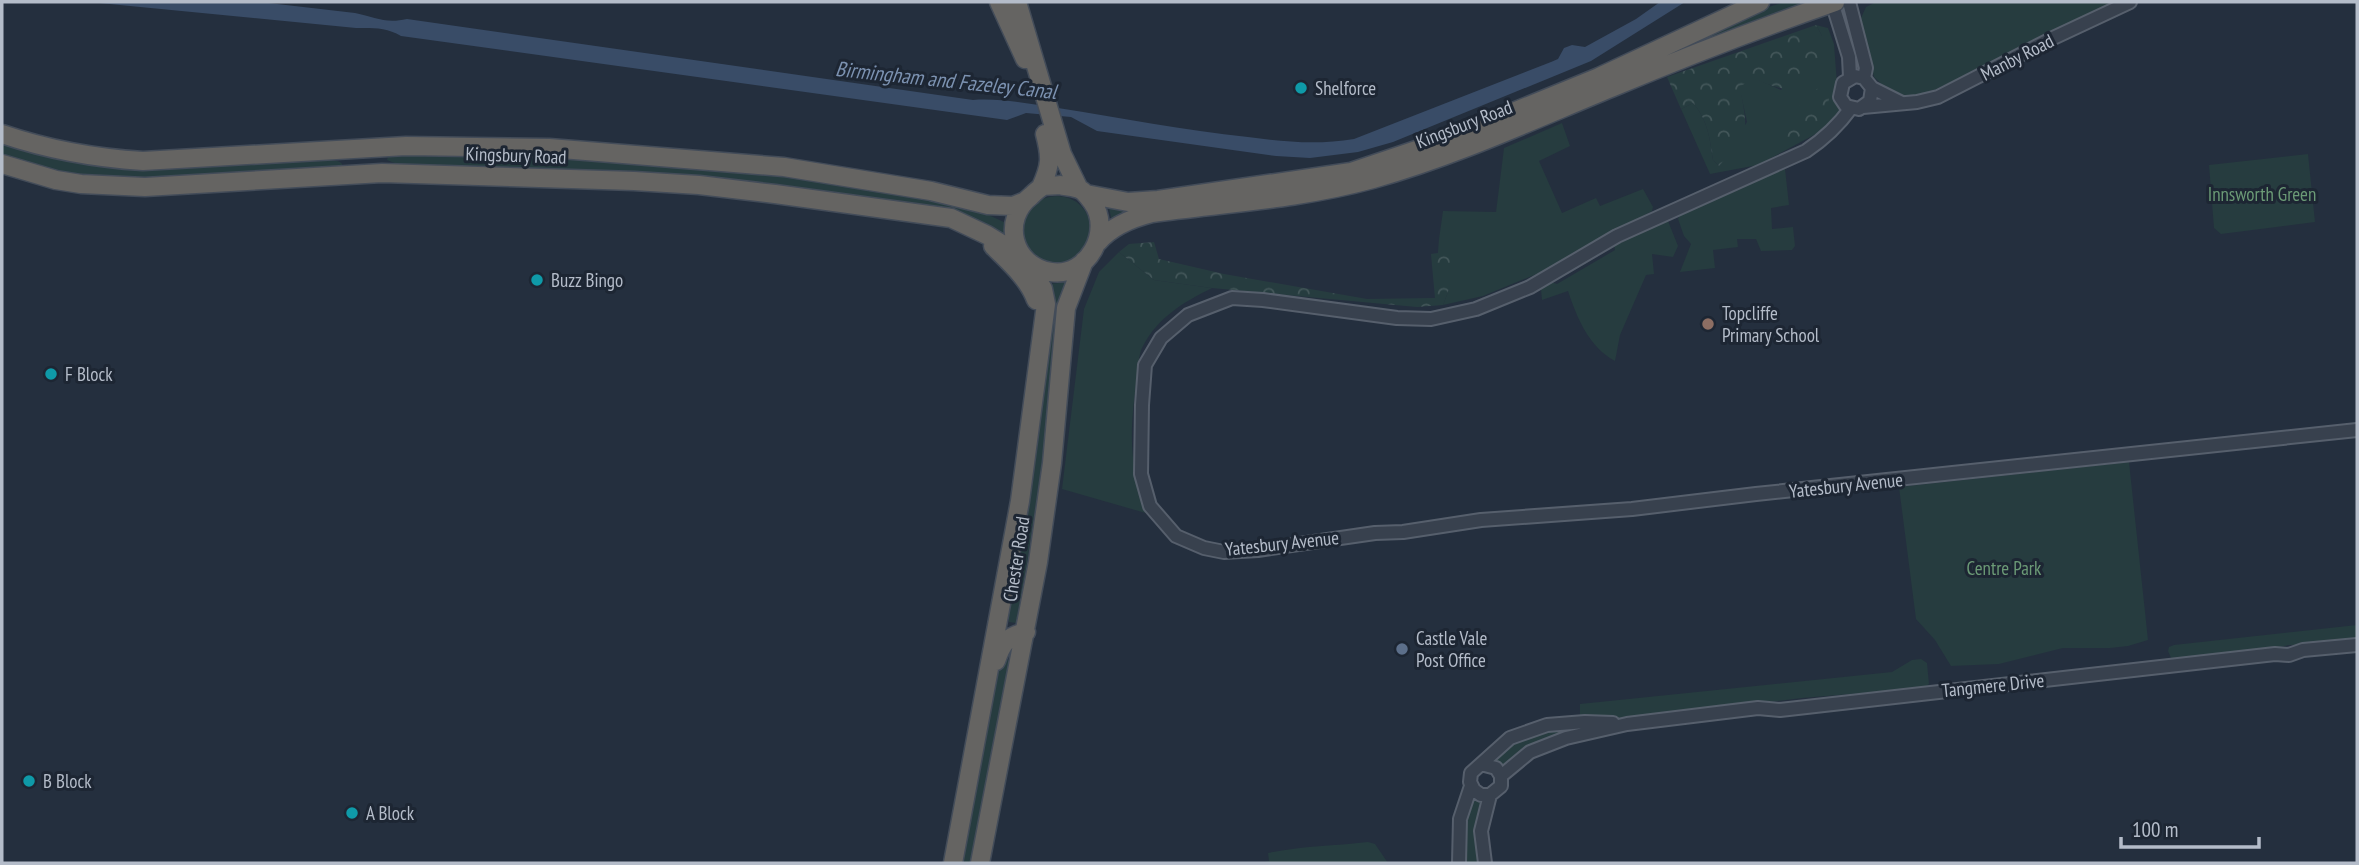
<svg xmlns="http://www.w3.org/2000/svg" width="2359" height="865" font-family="'PT Sans Narrow',sans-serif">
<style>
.green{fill:#263c3f}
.forest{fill:url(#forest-crowns)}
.water{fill:#394c67}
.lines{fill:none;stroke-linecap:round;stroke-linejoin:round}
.tertiary-casing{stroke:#565f6c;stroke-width:16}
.trunk-casing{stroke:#434c59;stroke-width:21}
.tertiary{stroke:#38414e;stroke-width:12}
.trunk{stroke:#656462;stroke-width:18}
.culture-dot{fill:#0f9aa8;stroke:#1d2633;stroke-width:2.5}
.education-dot{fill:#8d6e63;stroke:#1d2633;stroke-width:2.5}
.service-dot{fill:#5c6f8a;stroke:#1d2633;stroke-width:2.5}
.labels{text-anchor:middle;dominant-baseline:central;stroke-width:6;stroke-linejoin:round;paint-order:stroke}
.street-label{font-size:19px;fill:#b4bcc9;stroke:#1d2633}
.poi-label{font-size:19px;fill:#b4bcc9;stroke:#1d2633;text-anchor:start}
.park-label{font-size:19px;fill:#6b9a76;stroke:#1d2633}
.water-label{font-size:21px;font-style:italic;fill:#7c92b1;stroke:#1d2633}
</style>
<defs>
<pattern id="forest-crowns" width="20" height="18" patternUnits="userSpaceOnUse" patternTransform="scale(1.75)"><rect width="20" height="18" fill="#263c3f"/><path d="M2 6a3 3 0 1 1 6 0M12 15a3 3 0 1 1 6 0" fill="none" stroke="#435659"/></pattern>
</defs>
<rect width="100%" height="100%" fill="#242f3e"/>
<path class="green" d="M 1785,2 L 1816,2 C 1710,40 1607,87 1502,128 C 1471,141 1440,155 1408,165 C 1351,183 1291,192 1232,199 C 1193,204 1148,205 1112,222 L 1109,208 C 1152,206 1195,200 1237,195 C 1286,189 1333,183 1380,170 L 1616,77 L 1742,15 Z
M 1876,2 L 2121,2 L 1928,93 L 1906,97 L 1888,90 L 1874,77 L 1861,18 L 1866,7 Z
M 1816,25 L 1828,28 L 1834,44 L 1839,111 L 1825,129 L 1758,165 L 1710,174 L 1681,109 L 1693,103 C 1708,120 1710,139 1713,160 L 1719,166 L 1747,122 L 1739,86 L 1755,78 L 1781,90 L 1822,36 Z
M 1562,123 L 1570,146 L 1539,161 L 1562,213 L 1596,198 L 1600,206 L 1643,189 L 1653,207 L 1652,211 L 1556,266 L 1483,296 L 1443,305 L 1449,289 L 1439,239 L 1443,211 L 1496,212 L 1504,148 Z
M 2,140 L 25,149 L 272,162 C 283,163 335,158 340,162 C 342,163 342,165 343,166 L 338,171 L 124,180 L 79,175 L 34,167 L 2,156 Z
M 439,152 L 482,152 L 755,169 L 969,206 L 1006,223 L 1006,232 L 1002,237 L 960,218 L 438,169 C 421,163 403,168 387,160 L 388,157 Z
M 2308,154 L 2315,222 L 2221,234 L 2214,228 L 2209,165 Z
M 1778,169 L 1785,169 L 1789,205 L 1771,208 L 1772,229 L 1793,227 L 1795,246 L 1792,250 L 1761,251 L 1756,239 L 1737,239 L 1738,247 L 1713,250 L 1715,268 L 1680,272 L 1691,244 L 1684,236 L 1678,219 L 1681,212 L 1741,189 Z
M1023 230a34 34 0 1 1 68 0a34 34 0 1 1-68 0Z
M 1663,220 L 1668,221 L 1678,246 L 1673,257 L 1652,254 L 1654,274 L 1646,275 L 1620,335 L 1615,361 C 1589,347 1577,318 1568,291 L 1542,300 L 1541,289 L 1551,282 L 1557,284 L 1615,250 L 1614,246 Z
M 1119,252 L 1154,280 L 1212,288 C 1184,302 1158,317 1143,346 C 1138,354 1139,368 1137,377 C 1130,429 1127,465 1149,514 L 1062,489 L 1084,309 L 1099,272 Z
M 1070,282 L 1025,576 L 1016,623 L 1009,622 L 1009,611 L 1030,494 L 1048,284 Z
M 2129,462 L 2148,640 L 2128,646 L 2110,648 L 2063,648 L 1999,664 L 1951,666 L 1935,640 L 1916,619 L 1899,487 Z
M 2357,625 L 2357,641 L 2317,646 L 2289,645 L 2255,652 L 2172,660 L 2168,651 L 2169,647 L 2174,645 Z
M 1001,659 L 1014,661 L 973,863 L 957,863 Z
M 1921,659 L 1927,663 L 1929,684 L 1924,688 L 1802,698 L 1637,719 L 1587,719 L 1580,715 L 1580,704 L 1892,672 L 1912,660 Z
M 1571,728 L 1567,735 L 1503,771 L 1494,762 C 1511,737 1543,732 1571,728 Z
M 1473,797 L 1486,803 L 1482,863 L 1465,863 L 1464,824 Z
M 1368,842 L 1375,844 L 1388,863 L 1260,863 L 1269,861 L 1268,853 C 1301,846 1334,846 1368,842 Z"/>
<path class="forest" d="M 1816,25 L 1822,36 L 1822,72 C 1792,93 1789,93 1755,79 L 1740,86 C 1747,131 1752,130 1719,166 L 1713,160 C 1710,139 1708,120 1693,103 L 1681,109 L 1667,77 Z
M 1824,82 L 1830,82 L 1828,111 C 1813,127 1802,142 1778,140 L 1782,123 Z
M 1439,239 L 1451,253 L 1449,289 L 1443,305 L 1417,307 L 1212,288 L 1154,280 L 1119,252 L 1129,244 L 1154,242 L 1159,259 L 1224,274 L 1367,299 L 1435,298 L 1431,254 L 1438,253 Z"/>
<path class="water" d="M 89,2 L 260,2 L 355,13 C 375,17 385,24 407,19 L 973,100 C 1002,98 1029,104 1058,108 C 1121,118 1184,130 1248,137 C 1284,142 1318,145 1354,139 L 1551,62 L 1558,59 L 1564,48 L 1572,45 L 1585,47 L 1636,19 L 1660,2 L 1685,2 L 1591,61 L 1393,142 L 1358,152 L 1310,158 L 1276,156 L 1097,131 L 1071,117 L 1026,113 L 1007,120 L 401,36 C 386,27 372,28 356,28 Z"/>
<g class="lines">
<defs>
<path id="tertiary" d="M 1832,2 L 1849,57 L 1850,77
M 1849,2 L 1866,68 L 1864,78
M 1872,88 L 1870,101 L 1859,109 L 1846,106 L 1840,97 L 1843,83 L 1855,76 L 1864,78 L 1872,88 L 1902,103
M 1863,107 L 1917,102 L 1938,97 L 2051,39 L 2130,2
M 1851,108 C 1838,126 1824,139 1806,151 L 1617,236 L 1530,287 L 1476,309 L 1431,319 L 1397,318 L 1263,300 L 1232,298 L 1188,315 L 1161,338 L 1145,365 L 1142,405 L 1141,474 L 1150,506 L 1176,536 L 1204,548 L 1224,552 L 1258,550 L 1375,533 L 1403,532 L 1481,520 L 1632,509 L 1756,494 L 2357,430
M 1481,764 L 1496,768 L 1501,776 L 1501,786 L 1490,795 L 1481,795 L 1474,790 L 1470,782 L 1471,773 L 1510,738 L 1547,725 L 1585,722 L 1613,723
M 1501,776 L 1530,752 L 1566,738 L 1627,724 L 1758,708 L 1780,710 L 2275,654 L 2289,655 L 2303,650 L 2357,645
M 1459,863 L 1460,819 L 1471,786
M 1485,863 L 1481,831 L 1490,795"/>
<path id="trunk" d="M 999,2 L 1025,59
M 1017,2 L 1062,154 L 1079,189
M 2,134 C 49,150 94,158 143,161 L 406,146 L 549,148 L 784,167 L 931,191 L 988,205 L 1013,206 L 1023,202
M 2,164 L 56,180 L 81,184 L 145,187 L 382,173 L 634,181 L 699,185 L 775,194 L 951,218 L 987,235 L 1020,255
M 1060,185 C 1067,187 1075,187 1081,190 C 1086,193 1088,197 1092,202 C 1113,230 1088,278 1051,272 C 1012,266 1001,219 1031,196 C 1035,192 1039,188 1044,186 C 1049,185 1055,186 1060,185 Z
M 1041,187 C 1051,165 1051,157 1045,134
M 1086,194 L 1128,202 L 1158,200 L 1351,172 L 1440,142 L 1599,77 L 1760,2
M 1098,242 C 1111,227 1132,218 1152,213 C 1226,203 1301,199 1373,179 C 1455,156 1533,120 1611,88 C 1685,57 1760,28 1835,2
M 993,246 C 1009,262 1028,278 1036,300
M 996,661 C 1002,643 1007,636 1026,632
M 953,863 L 1020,501 L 1041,342 L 1046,304 L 1043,289 L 1028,263
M 980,863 L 1038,562 L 1052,463 L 1066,308 L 1084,261"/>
</defs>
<use href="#tertiary" class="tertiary-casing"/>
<use href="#trunk" class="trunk-casing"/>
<use href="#tertiary" class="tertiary"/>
<use href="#trunk" class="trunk"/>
</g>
<g class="culture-dot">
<circle cx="1301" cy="88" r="7"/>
<circle cx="537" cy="280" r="7"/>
<circle cx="51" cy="374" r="7"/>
<circle cx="29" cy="781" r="7"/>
<circle cx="352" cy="813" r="7"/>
</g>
<circle class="education-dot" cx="1708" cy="324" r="7"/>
<circle class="service-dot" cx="1402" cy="649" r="7"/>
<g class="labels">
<g class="street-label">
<text transform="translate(2017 57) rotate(-27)">Manby Road</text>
<text transform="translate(1464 124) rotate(-21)">Kingsbury Road</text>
<text transform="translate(516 155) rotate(2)">Kingsbury Road</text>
<text transform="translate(1846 485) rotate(-6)">Yatesbury Avenue</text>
<text transform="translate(1282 543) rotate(-6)">Yatesbury Avenue</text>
<text transform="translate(1016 559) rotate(-81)">Chester Road</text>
<text transform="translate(1993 685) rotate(-6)">Tangmere Drive</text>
</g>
<g class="poi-label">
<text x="1315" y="88">Shelforce</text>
<text x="551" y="280">Buzz Bingo</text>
<text x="1722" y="313">Topcliffe<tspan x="1722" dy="22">Primary School</tspan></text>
<text x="65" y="374">F Block</text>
<text x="1416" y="638">Castle Vale<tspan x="1416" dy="22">Post Office</tspan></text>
<text x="43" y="781">B Block</text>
<text x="366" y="813">A Block</text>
</g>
<g class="park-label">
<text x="2262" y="194">Innsworth Green</text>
<text x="2004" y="568">Centre Park</text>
</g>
<g class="water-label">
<text transform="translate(946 80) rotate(6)">Birmingham and Fazeley Canal</text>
</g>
</g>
<rect width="2359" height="865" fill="none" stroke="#b4bcc9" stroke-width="7"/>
<path d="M2121 837v10h138v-10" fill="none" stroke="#b4bcc9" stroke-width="3.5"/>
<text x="2132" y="837" font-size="21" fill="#b4bcc9" stroke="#1d2633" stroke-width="5" paint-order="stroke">100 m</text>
</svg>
